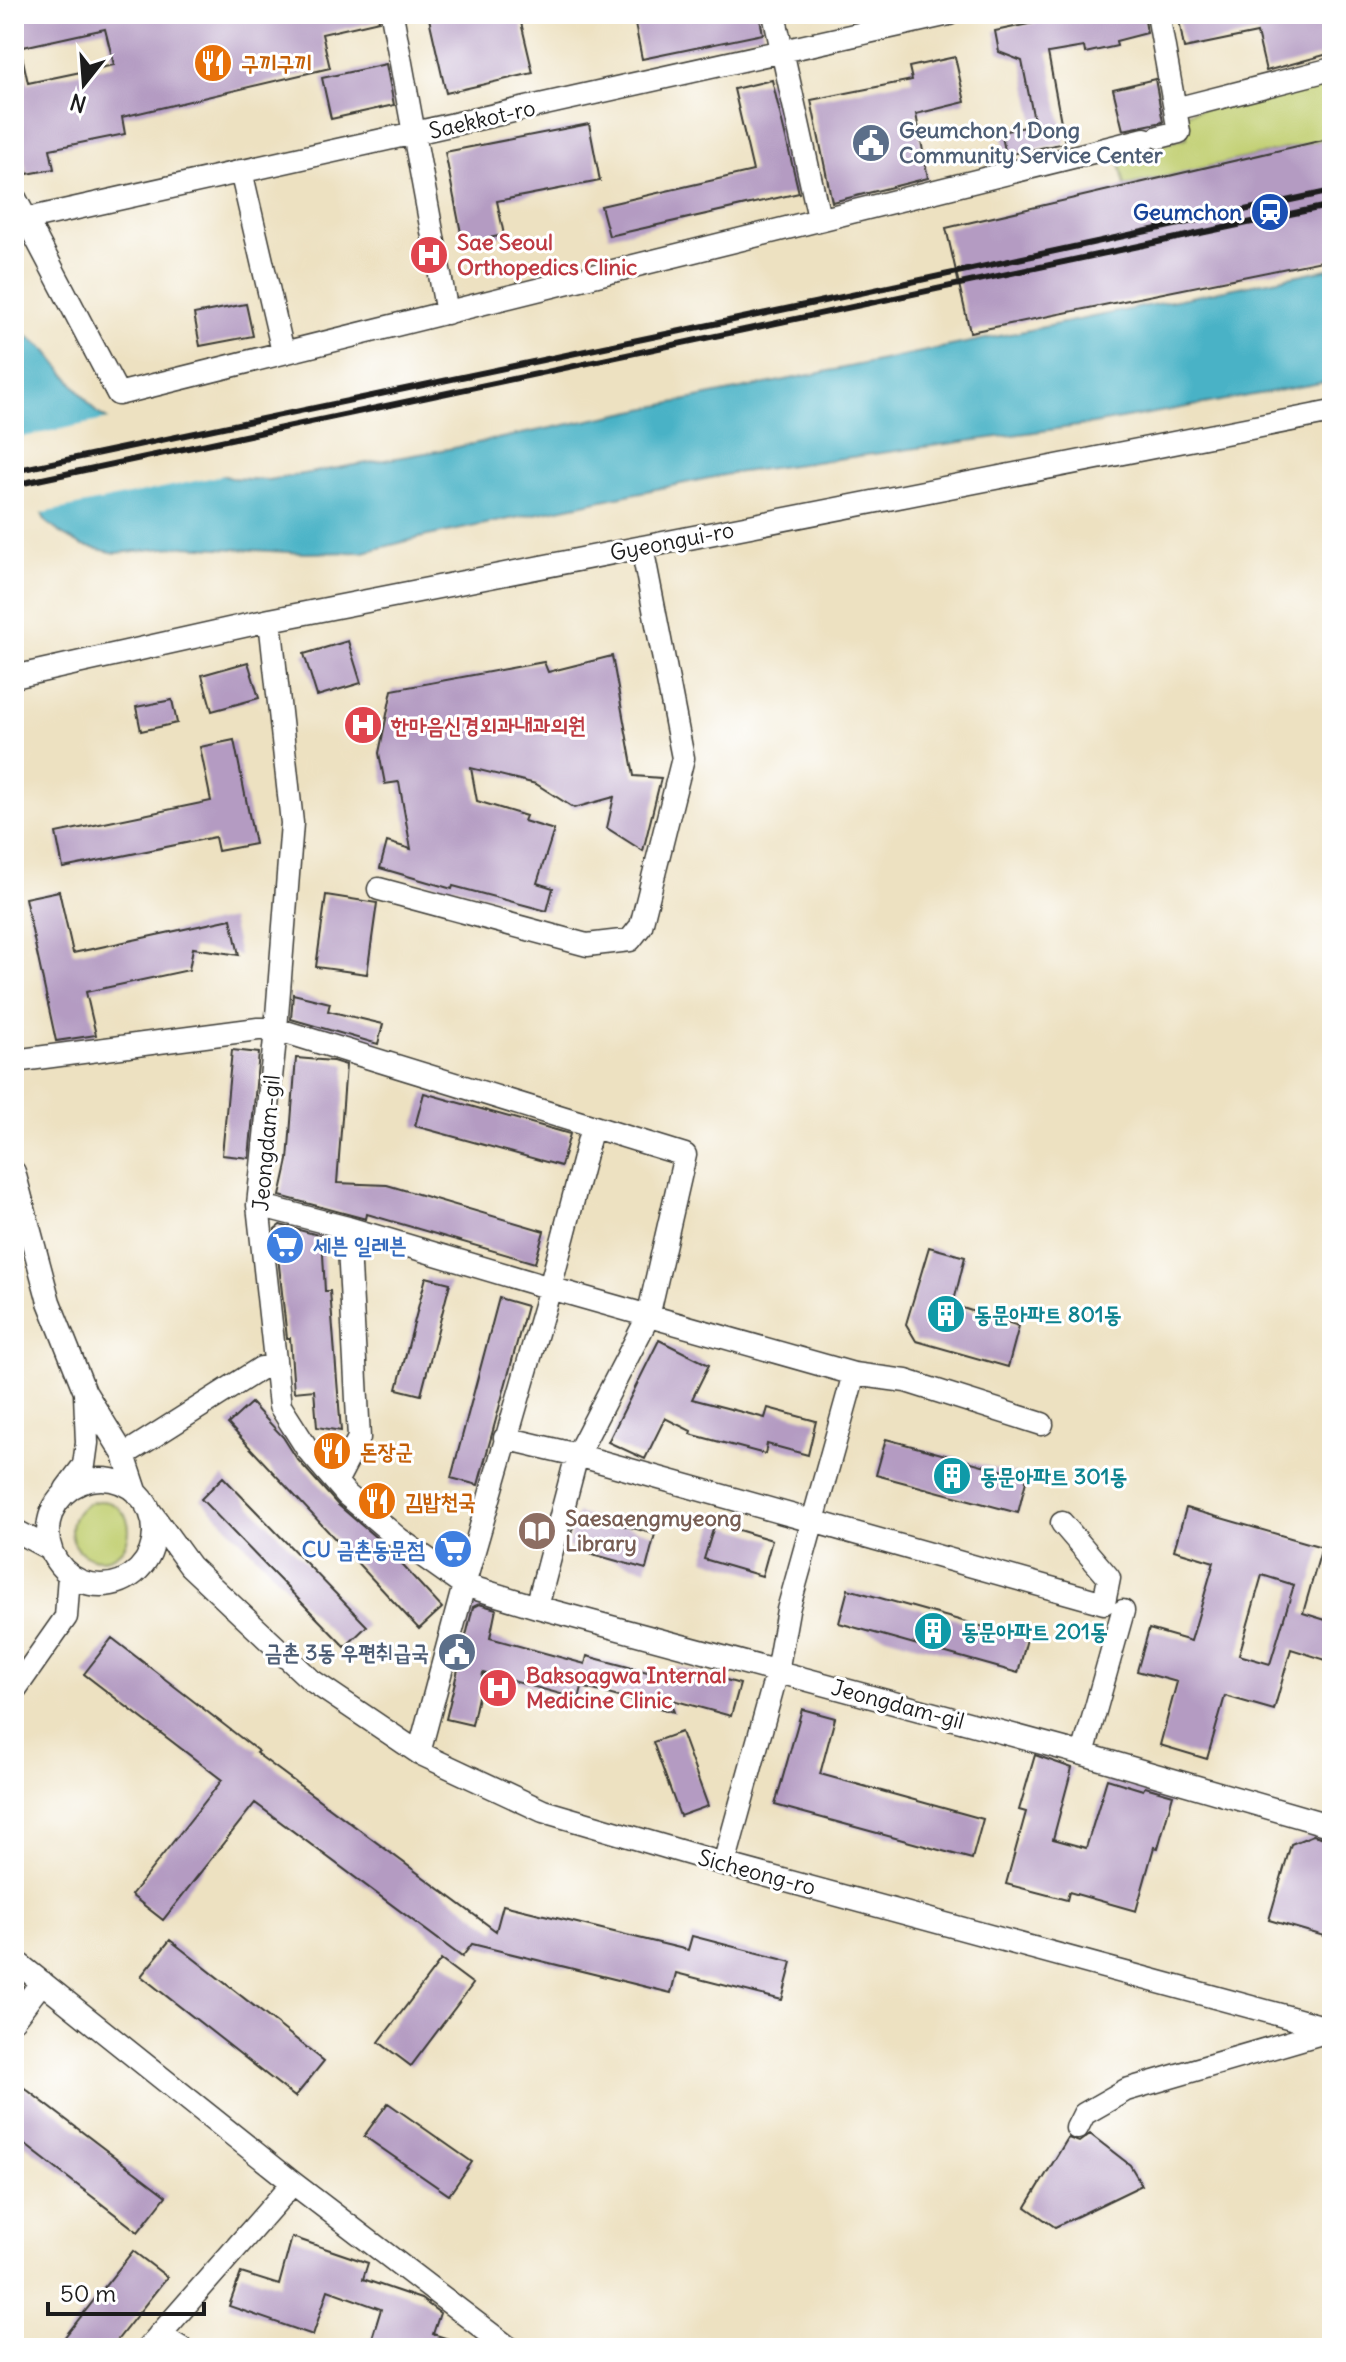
<svg xmlns="http://www.w3.org/2000/svg" width="1346" height="2362" font-family="Delius,'Poor Story',sans-serif">
<style>
.green{fill:#c1cf71;stroke:#6e7646;stroke-width:2}
.water{fill:#48b2c6;stroke:#326771;stroke-width:2}
.pier{fill:#ede1c1}
.building{fill:#b49bc2;fill-rule:evenodd}
.lines{fill:none;stroke-linecap:round;stroke-linejoin:round}
.minor-casing{stroke:#3b3a35;stroke-width:25}
.minor{stroke:#fff;stroke-width:22}
.rail{stroke:#1c1c1c;stroke-width:6}
.labels{text-anchor:middle;dominant-baseline:central;stroke-width:6;stroke-linejoin:round;paint-order:stroke}
.food-label{font-size:22px;font-weight:bold;fill:#c56008;stroke:#fff;text-anchor:start}
.street-label{font-size:22px;fill:#1c1c1c;stroke:#fff}
.service-label{font-size:22px;font-weight:bold;fill:#4e5e75;stroke:#fff;text-anchor:start}
.transit-label{font-size:22px;font-weight:bold;fill:#164399;stroke:#fff;text-anchor:end}
.health-label{font-size:22px;font-weight:bold;fill:#be3a42;stroke:#fff;text-anchor:start}
.shop-label{font-size:22px;font-weight:bold;fill:#366cbe;stroke:#fff;text-anchor:start}
.culture-label{font-size:22px;font-weight:bold;fill:#0d838f;stroke:#fff;text-anchor:start}
.education-label{font-size:22px;font-weight:bold;fill:#785e54;stroke:#fff;text-anchor:start}
</style>
<rect width="100%" height="100%" fill="#fff"/>
<filter id="ink" filterUnits="userSpaceOnUse"><feTurbulence type="fractalNoise" baseFrequency=".0125" numOctaves="2"/><feDisplacementMap in="SourceGraphic" scale="16" xChannelSelector="R" yChannelSelector="G"/><feConvolveMatrix kernelMatrix="1 2 1 2 8 2 1 2 1" color-interpolation-filters="sRGB"/></filter>
<filter id="wash" filterUnits="userSpaceOnUse"><feTurbulence type="fractalNoise" baseFrequency=".006" numOctaves="4" result="noise"/><feDisplacementMap in="SourceGraphic" scale="32" xChannelSelector="R" yChannelSelector="G"/><feGaussianBlur stdDeviation="1.8" result="paint"/><feColorMatrix in="noise" values="0 0 0 0 0 0 0 0 0 0 0 0 0 0 0 0 0 1.4 0 .05"/><feComposite in="paint" operator="in"/></filter>
<g filter="url(#wash)">
<rect width="100%" height="100%" fill="#ede1c1"/>
<path class="green" d="M 1332,76 L 1332,138 L 1125,186 L 1118,155 L 1187,138 L 1184,114 Z
M71 1530a29 29 0 1 1 58 0a29 29 0 1 1-58 0Z"/>
<path class="water" d="M 1332,268 L 1332,381 L 1093,424 L 734,473 L 423,537 L 364,552 L 304,553 L 184,546 L 116,553 L 83,546 L 63,535 L 46,522 L 14,454 L 14,326 L 46,350 L 96,412 L 169,457 L 231,478 L 268,480 L 443,450 Z"/>
<path class="pier" d="M 114,418 L 171,454 L 229,474 L 38,514 L 14,464 L 14,439 Z"/>
<g id="blocks">
<path class="building" d="M 14,14 L 146,14 L 147,18 L 170,14 L 378,14 L 379,21 L 322,34 L 330,68 L 122,117 L 125,134 L 50,149 L 54,169 L 27,174 L 22,149 L 18,150 L 14,135 L 14,51 L 21,51 L 28,83 L 114,65 L 105,29 L 14,49 Z
M 428,14 L 519,14 L 533,73 L 446,93 Z
M 633,14 L 759,14 L 763,34 L 642,59 Z
M 1077,14 L 1144,14 L 1147,33 L 1116,41 L 1117,46 L 1085,53 L 1084,47 L 1048,53 L 1065,143 L 1006,155 L 1001,132 L 1035,125 L 1022,61 L 999,52 L 995,31 Z
M 1178,14 L 1332,14 L 1332,53 L 1266,71 L 1257,33 L 1184,48 Z
M 955,57 L 965,102 L 916,114 L 928,178 L 832,202 L 811,100 L 912,80 L 909,67 Z
M 386,64 L 394,105 L 331,119 L 322,78 Z
M 1155,79 L 1163,122 L 1123,130 L 1113,89 Z
M 772,80 L 799,193 L 609,236 L 601,206 L 753,171 L 734,89 Z
M 589,124 L 600,181 L 497,201 L 504,235 L 463,243 L 445,152 Z
M 1332,138 L 1332,259 L 970,332 L 946,228 Z
M 246,304 L 253,336 L 200,346 L 194,314 Z
M 348,641 L 361,683 L 317,696 L 304,654 Z
M 612,656 L 634,776 L 661,778 L 643,851 L 607,828 L 614,797 L 574,808 L 536,784 L 471,768 L 477,801 L 526,816 L 524,821 L 554,830 L 537,883 L 553,888 L 547,911 L 453,886 L 452,889 L 380,868 L 387,842 L 411,849 L 399,782 L 385,784 L 379,753 L 392,690 L 544,662 L 548,672 Z
M 248,662 L 259,698 L 212,711 L 202,675 Z
M 172,700 L 177,723 L 141,731 L 136,707 Z
M 234,740 L 255,844 L 218,851 L 215,837 L 63,868 L 56,833 L 211,801 L 200,747 Z
M 59,891 L 73,953 L 231,919 L 239,955 L 193,948 L 189,970 L 86,992 L 96,1035 L 56,1041 L 25,898 Z
M 326,895 L 377,903 L 367,974 L 316,967 Z
M 293,994 L 330,1003 L 328,1011 L 383,1024 L 378,1044 L 291,1019 Z
M 232,1050 L 259,1053 L 249,1158 L 222,1155 Z
M 296,1058 L 333,1061 L 346,1065 L 337,1183 L 387,1185 L 544,1231 L 535,1263 L 367,1214 L 366,1219 L 280,1196 L 288,1160 Z
M 424,1093 L 570,1134 L 561,1166 L 415,1126 Z
M 280,1225 L 322,1236 L 325,1291 L 330,1291 L 341,1431 L 317,1427 L 314,1390 L 294,1392 L 290,1338 L 287,1338 L 275,1229 Z
M 929,1247 L 965,1257 L 953,1305 L 1019,1326 L 1008,1367 L 916,1341 L 906,1324 Z
M 426,1277 L 450,1283 L 421,1395 L 397,1389 Z
M 499,1298 L 527,1306 L 478,1485 L 451,1478 Z
M 659,1340 L 709,1365 L 692,1399 L 765,1418 L 768,1408 L 816,1421 L 808,1455 L 767,1444 L 765,1454 L 690,1434 L 691,1431 L 665,1418 L 645,1459 L 608,1442 Z
M 251,1403 L 283,1437 L 297,1459 L 337,1504 L 381,1542 L 442,1608 L 419,1629 L 228,1424 Z
M 886,1439 L 1027,1477 L 1018,1513 L 876,1475 Z
M 223,1477 L 367,1626 L 345,1647 L 201,1499 Z
M 1186,1508 L 1322,1547 L 1303,1613 L 1332,1622 L 1332,1662 L 1291,1649 L 1274,1710 L 1225,1696 L 1207,1759 L 1160,1745 L 1177,1682 L 1137,1671 L 1149,1629 L 1191,1641 L 1214,1562 L 1174,1550 ZM 1262,1575 L 1294,1585 L 1270,1664 L 1239,1655 Z
M 577,1513 L 655,1534 L 646,1569 L 567,1547 Z
M 715,1523 L 772,1540 L 762,1576 L 704,1559 Z
M 848,1589 L 1027,1639 L 1018,1673 L 839,1623 Z
M 479,1604 L 496,1609 L 490,1638 L 585,1664 L 587,1656 L 674,1679 L 677,1666 L 740,1684 L 731,1716 L 669,1699 L 674,1712 L 582,1687 L 579,1699 L 483,1673 L 472,1725 L 446,1719 L 473,1607 Z
M 112,1638 L 258,1751 L 256,1753 L 496,1931 L 503,1905 L 688,1950 L 692,1936 L 792,1962 L 782,2000 L 676,1973 L 671,1993 L 472,1944 L 462,1957 L 255,1803 L 163,1920 L 131,1895 L 222,1780 L 84,1674 Z
M 802,1709 L 835,1718 L 820,1774 L 983,1819 L 972,1859 L 775,1805 Z
M 681,1732 L 708,1806 L 680,1816 L 653,1742 Z
M 1035,1755 L 1072,1768 L 1053,1839 L 1086,1848 L 1107,1779 L 1143,1790 L 1145,1787 L 1173,1795 L 1158,1848 L 1154,1847 L 1136,1911 L 1069,1892 L 1067,1900 L 1006,1884 L 1026,1812 L 1019,1810 Z
M 1313,1835 L 1332,1840 L 1332,1909 L 1324,1936 L 1269,1920 L 1291,1844 Z
M 170,1940 L 324,2061 L 295,2097 L 141,1976 Z
M 441,1960 L 473,1984 L 411,2066 L 379,2042 Z
M 14,2080 L 166,2196 L 138,2232 L 14,2136 Z
M 388,2103 L 472,2162 L 449,2195 L 364,2136 Z
M 1090,2134 L 1130,2165 L 1142,2185 L 1055,2227 L 1026,2207 L 1068,2138 L 1079,2142 Z
M 292,2237 L 368,2263 L 363,2279 L 421,2299 L 440,2313 L 433,2334 L 467,2345 L 466,2348 L 369,2348 L 381,2309 L 328,2290 L 313,2335 L 229,2306 L 241,2273 L 279,2285 Z
M 133,2251 L 167,2277 L 111,2348 L 56,2348 Z"/>
</g>
</g>
<g filter="url(#ink)">
<use href="#blocks" fill-opacity="0" stroke="#3b3a35" stroke-width="2"/>
<g class="lines">
<defs>
<path id="minor" d="M 392,14 L 447,313
M 774,14 L 819,218
M 1158,14 L 1179,132 L 1159,137
M 1175,109 L 1332,69
M 241,171 L 283,352
M 14,196 L 118,394 L 1145,139
M 14,222 L 949,14
M 14,677 L 270,620 L 1332,412
M 379,889 L 587,945 L 630,940 L 641,926 L 683,758 L 642,547
M 14,1061 L 258,1029 L 276,1029 L 685,1155 L 648,1317 L 577,1455 L 537,1607
M 592,1127 L 550,1288 L 854,1374 L 906,1381 L 1042,1424
M 14,1172 L 49,1302 L 85,1392 L 124,1455 L 137,1494
M 258,1205 L 348,1228 L 550,1288 L 464,1585 L 399,1539 L 347,1495 L 308,1450 L 280,1406 L 258,1205 L 276,1029 L 292,823 L 270,620
M 505,1438 L 577,1455 L 1104,1603 L 1109,1578 L 1062,1523
M 124,1455 L 261,1368 L 274,1368
M48 1532a53 53 0 1 1 106 0a53 53 0 1 1-106 0Z
M 336,1482 L 359,1438 L 348,1228
M 66,1489 L 84,1465 L 87,1443 L 85,1394
M 147,1507 L 190,1566 L 311,1680 L 419,1753 L 543,1811 L 724,1864 L 1332,2029
M 14,1530 L 50,1549
M 14,1691 L 66,1617 L 69,1575
M 419,1753 L 464,1585 L 537,1607 L 1083,1754 L 1332,1826
M 1083,1754 L 1123,1611
M 724,1864 L 777,1672 L 788,1610 L 854,1374
M 14,1960 L 293,2183 L 509,2348
M 14,2019 L 42,1982
M 1077,2128 L 1084,2114 L 1126,2090 L 1332,2030
M 159,2335 L 181,2348
M 148,2348 L 293,2183"/>
</defs>
<use href="#minor" class="minor-casing"/>
<use href="#minor" class="minor"/>
<path class="rail" d="M 14,471 L 819,302 L 1332,191
M 14,485 L 1332,205"/>
</g>
</g>
<defs>
<symbol id="restaurant-disc" viewBox="-11 -11 22 22"><circle r="9.5" fill="#e8710a" stroke="#fff"/><path d="M-5-6h1v4h1v-4h1v4h1v-4h1v5L-1.5 .5V6h-2V.5L-5-1ZM5-6V6H3V1.5H1.5Q1.5-4 5-6Z" fill="#fff"/></symbol>
<symbol id="civic-disc" viewBox="-11 -11 22 22"><circle r="9.5" fill="#5c6f8a" stroke="#fff"/><path d="M-.6-6.5H3V-4.5H.6V-3L4-1V1h2V6H-6V1h2V-1L-.6-3ZM-1.2 2.5V6h2.4V2.5Z" fill="#fff"/></symbol>
<symbol id="station-disc" viewBox="-11 -11 22 22"><circle r="9.5" fill="#1a4fb4" stroke="#fff"/><path d="M-3-6H3Q5-6 5-4V2Q5 4 3 4L4.5 6H3L1.5 4h-3L-3 6H-4.5L-3 4Q-5 4-5 2V-4Q-5-6-3-6ZM-3.5-4v3h7v-3ZM-3.5 1v1.5H-2V1ZM2 1v1.5H3.5V1Z" fill="#fff"/></symbol>
<symbol id="hospital-disc" viewBox="-11 -11 22 22"><circle r="9.5" fill="#e0444e" stroke="#fff"/><path d="M-5-5h3v3.5h4V-5h3V5h-3V1.5h-4V5h-3Z" fill="#fff"/></symbol>
<symbol id="supermarket-disc" viewBox="-11 -11 22 22"><circle r="9.5" fill="#3f7fe0" stroke="#fff"/><path d="M-6-5.5h2.5l.6 2H6L4.5 2H-2.5L-4.4-4H-6ZM-1.5 3.2a1.3 1.3 0 1 0 .1 0ZM3 3.2a1.3 1.3 0 1 0 .1 0Z" fill="#fff"/></symbol>
<symbol id="building-disc" viewBox="-11 -11 22 22"><circle r="9.5" fill="#0f9aa8" stroke="#fff"/><path d="M-4-6H4V6H1V3H-1V6H-4ZM-2.5-4.3h1.7v1.8h-1.7ZM.8-4.3h1.7v1.8H.8ZM-2.5-1h1.7V.8h-1.7ZM.8-1h1.7V.8H.8Z" fill="#fff"/></symbol>
<symbol id="library-disc" viewBox="-11 -11 22 22"><circle r="9.5" fill="#8d6e63" stroke="#fff"/><path d="M-6-4Q-3-5.5-.7-3.5V5Q-3 3-6 4ZM6-4Q3-5.5 .7-3.5V5Q3 3 6 4Z" fill="#fff"/></symbol>
</defs>
<g fill-rule="evenodd">
<use href="#restaurant-disc" x="191" y="41" width="44" height="44"/>
<use href="#civic-disc" x="849" y="121" width="44" height="44"/>
<use href="#station-disc" x="1248" y="190" width="44" height="44"/>
<use href="#hospital-disc" x="407" y="233" width="44" height="44"/>
<use href="#hospital-disc" x="341" y="703" width="44" height="44"/>
<use href="#supermarket-disc" x="263" y="1223" width="44" height="44"/>
<use href="#building-disc" x="924" y="1292" width="44" height="44"/>
<use href="#restaurant-disc" x="310" y="1429" width="44" height="44"/>
<use href="#building-disc" x="930" y="1454" width="44" height="44"/>
<use href="#restaurant-disc" x="355" y="1479" width="44" height="44"/>
<use href="#library-disc" x="515" y="1509" width="44" height="44"/>
<use href="#supermarket-disc" x="431" y="1527" width="44" height="44"/>
<use href="#building-disc" x="911" y="1609" width="44" height="44"/>
<use href="#civic-disc" x="435" y="1630" width="44" height="44"/>
<use href="#hospital-disc" x="476" y="1666" width="44" height="44"/>
</g>
<g class="labels">
<g class="food-label">
<text x="241" y="63">구끼구끼</text>
<text x="360" y="1451">돈장군</text>
<text x="405" y="1501">김밥천국</text>
</g>
<g class="street-label">
<text transform="translate(482 119) rotate(-13)">Saekkot-ro</text>
<text transform="translate(672 541) rotate(-11)">Gyeongui-ro</text>
<text transform="translate(266 1143) rotate(-85)">Jeongdam-gil</text>
<text transform="translate(898 1704) rotate(15)">Jeongdam-gil</text>
<text transform="translate(757 1872) rotate(15)">Sicheong-ro</text>
</g>
<g class="service-label">
<text x="899" y="130">Geumchon 1 Dong<tspan x="899" dy="25">Community Service Center</tspan></text>
<text x="429" y="1652" text-anchor="end">금촌 3동 우편취급국</text>
</g>
<g class="transit-label">
<text x="1242" y="212">Geumchon</text>
</g>
<g class="health-label">
<text x="457" y="242">Sae Seoul<tspan x="457" dy="25">Orthopedics Clinic</tspan></text>
<text x="391" y="725">한마음신경외과내과의원</text>
<text x="526" y="1675">Baksoagwa Internal<tspan x="526" dy="25">Medicine Clinic</tspan></text>
</g>
<g class="shop-label">
<text x="313" y="1245">세븐 일레븐</text>
<text x="425" y="1549" text-anchor="end">CU 금촌동문점</text>
</g>
<g class="culture-label">
<text x="974" y="1314">동문아파트 801동</text>
<text x="980" y="1476">동문아파트 301동</text>
<text x="961" y="1631">동문아파트 201동</text>
</g>
<g class="education-label">
<text x="565" y="1518">Saesaengmyeong<tspan x="565" dy="25">Library</tspan></text>
</g>
</g>
<rect width="1346" height="2362" fill="none" stroke="#fff" stroke-width="48"/>
<g transform="translate(84 84) rotate(197)" stroke="#ffffff" stroke-width="6" paint-order="stroke">
<path d="M0-6L14 30L0 20L-14 30Z" fill="#1c1c1c"/>
<text y="-12" font-size="22" font-weight="bold" text-anchor="middle" fill="#1c1c1c">N</text>
</g>
<path d="M48 2302v12h156v-12" fill="none" stroke="#1c1c1c" stroke-width="4"/>
<text x="60" y="2302" font-size="24" fill="#1c1c1c" stroke="#ffffff" stroke-width="6" paint-order="stroke">50 m</text>
</svg>
